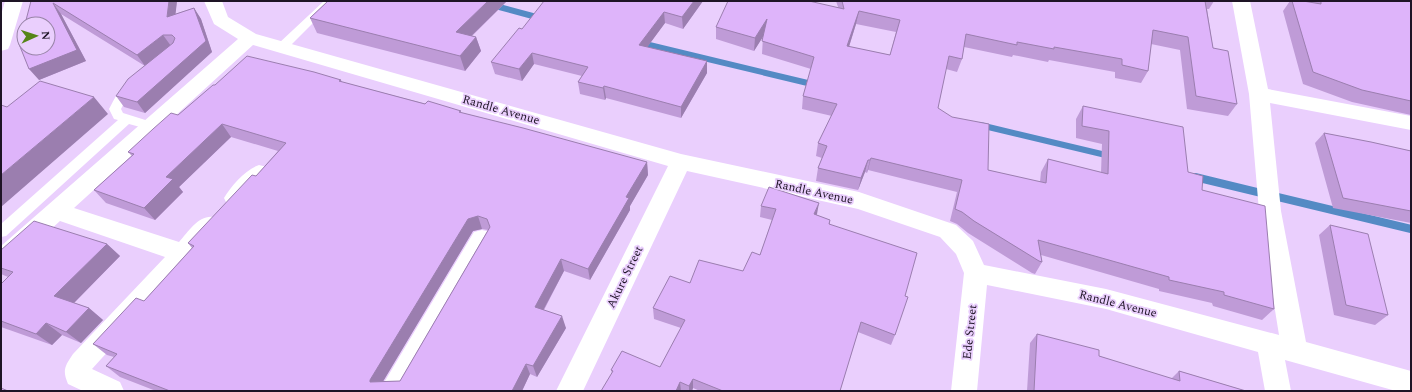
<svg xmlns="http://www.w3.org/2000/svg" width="1412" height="392" font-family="Spectral,serif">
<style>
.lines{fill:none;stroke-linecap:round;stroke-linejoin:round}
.stream-far1{stroke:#548ac4;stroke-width:6}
.stream{stroke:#548ac4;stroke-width:8}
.lane{fill:#fff;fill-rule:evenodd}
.street{fill:#fff;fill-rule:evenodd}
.wall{fill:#bf9bd7;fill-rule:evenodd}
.shaded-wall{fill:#9b7eaf}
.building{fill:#deb4fa;stroke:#9b7eaf;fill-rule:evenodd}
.labels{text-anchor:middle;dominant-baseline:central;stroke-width:3.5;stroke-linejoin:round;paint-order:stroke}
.street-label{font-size:12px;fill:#1e1425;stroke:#eacffd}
</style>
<rect width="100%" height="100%" fill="#eacffd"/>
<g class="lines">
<path class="stream-far1" d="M 477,1 L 540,18
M 641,43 L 816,85
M 980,125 L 1110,156"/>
<path class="stream" d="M 1195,177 L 1411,229"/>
<path class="lane" d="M 324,1 L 335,1 L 286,50 L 278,50 L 277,47 L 278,44 Z
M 130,83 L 134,84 L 136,87 L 125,101 L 121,109 L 123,113 L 155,123 L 157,126 L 155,129 L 151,130 L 129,124 L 6,236 L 1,237 L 1,224 L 118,120 L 114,119 L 109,109 C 114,100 120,86 130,83 Z"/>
<path class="street" d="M 5,1 L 23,1 L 10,45 L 8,49 L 1,51 L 1,15 Z
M 204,1 L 222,1 L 228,17 L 256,34 L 681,154 L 859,192 L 956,225 L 973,241 L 984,265 L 1106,289 L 1279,335 L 1259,211 L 1249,94 L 1232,1 L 1250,1 L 1268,89 L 1411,116 L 1411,130 L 1270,103 L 1281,211 L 1306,342 L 1411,371 L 1411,391 L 1396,391 L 1285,360 L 1291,391 L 1265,391 L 1258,352 L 1106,309 L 987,285 L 977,391 L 951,391 L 964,273 L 956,254 L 940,237 L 858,209 L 687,171 L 583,391 L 556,391 L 668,166 L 253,45 L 74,208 L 179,242 C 190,230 200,212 218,218 L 221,224 L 218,230 L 92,369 L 120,382 L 124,391 L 83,391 L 68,384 C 62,370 65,366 73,354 L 165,257 L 60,221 L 9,267 L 1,270 L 1,246 L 238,39 L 214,24 Z
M 259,165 L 267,167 L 270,173 C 266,180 249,200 242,204 C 237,207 233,206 227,204 L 224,198 C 231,186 246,169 259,165 Z
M 482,230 L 490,232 L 493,239 L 406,391 L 379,391 L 474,232 Z"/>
</g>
<path class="wall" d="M 31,1 L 177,1 L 175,14 L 194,8 L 201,19 L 212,52 L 145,113 L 124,107 L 116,96 L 145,66 L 61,14 L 86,61 L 39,80 Z
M 328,1 L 507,1 L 472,36 L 476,37 L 481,51 L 465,71 L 317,33 L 310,18 Z
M 703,1 L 683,29 L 665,23 L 647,47 L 707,73 L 681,118 L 606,98 L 605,100 L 580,94 L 578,82 L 582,76 L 534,64 L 522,81 L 495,74 L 491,62 L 522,29 Z
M 836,1 L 1214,1 L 1209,9 L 1207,9 L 1213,48 L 1237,104 L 1228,116 L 1187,109 L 1180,50 L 1151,44 L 1148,71 L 1141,83 L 1115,78 L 1115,72 L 1049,60 L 1048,62 L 1013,55 L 1012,57 L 964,47 L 962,59 L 957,72 L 946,69 L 938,108 L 988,170 L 1040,182 L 1041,172 L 1048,159 L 1101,173 L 1102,144 L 1076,138 L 1076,119 L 1083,106 L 1188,172 L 1202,190 L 1274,309 L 1262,320 L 1213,306 L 1212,303 L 1159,291 L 1159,289 L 1041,255 L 1042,262 L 1035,274 L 1032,273 L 968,233 L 957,224 L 950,221 L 957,192 L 868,170 L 867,173 L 865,172 L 858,190 L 816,181 L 818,168 L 822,158 L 816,156 L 818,143 L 832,116 L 802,109 L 803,96 L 811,69 L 762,54 L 763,36 L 754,51 L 716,39 L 716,27 L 838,7 ZM 856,24 L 896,32 L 890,55 L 849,47 Z
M 1290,1 L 1303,1 L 1310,2 L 1309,1 L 1411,1 L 1411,115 L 1352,102 L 1303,84 L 1283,11 Z
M 341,80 L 342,82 L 461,113 L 647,162 L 648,175 L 630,206 L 630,210 L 590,280 L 564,271 L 544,310 L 566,328 L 537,377 L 530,374 L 522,391 L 156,391 L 120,377 L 106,366 L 114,357 L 107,355 L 93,344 L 144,301 L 192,248 L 188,243 L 256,176 L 278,151 L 231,137 L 179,187 L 183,192 L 155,220 L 106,203 L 94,190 L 132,156 L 128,152 L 178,115 L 215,85 ZM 482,229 L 488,230 L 400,381 L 383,381 L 473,231 Z
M 1324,133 L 1411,151 L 1411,223 L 1333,208 L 1315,143 Z
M 761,206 L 817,214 L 816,215 L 830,220 L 830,225 L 905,296 L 895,335 L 891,345 L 858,332 L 840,391 L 700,391 L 693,388 L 692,391 L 601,391 L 612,373 L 611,370 L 660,367 L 681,328 L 654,319 L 653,308 L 690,283 L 743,271 L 760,255 L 772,220 L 760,217 Z
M 1330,225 L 1388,315 L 1375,325 L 1334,315 L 1319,235 Z
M 107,244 L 120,256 L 74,303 L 89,308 L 103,320 L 81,343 L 62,335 L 52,345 L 1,327 L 1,284 L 8,277 L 1,274 L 1,250 Z
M 1037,334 L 1099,356 L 1171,379 L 1179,371 L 1246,391 L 1027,391 L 1030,343 Z"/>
<path class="shaded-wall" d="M 169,1 L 177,1 L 174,28 L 167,17 Z
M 488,1 L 507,1 L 461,46 L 456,32 Z
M 694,1 L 703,1 L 683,29 L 682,17 Z
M 53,3 L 61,14 L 86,61 L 39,80 L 29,69 Z
M 194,8 L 201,19 L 212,52 L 145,113 L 137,102 Z
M 859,11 L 856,24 L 845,59 L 847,46 Z
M 664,12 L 665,23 L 640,57 L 639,45 Z
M 767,19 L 766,32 L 754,51 L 755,38 Z
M 163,35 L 171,46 L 145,66 L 137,55 Z
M 476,37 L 481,51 L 465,71 L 460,56 Z
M 532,53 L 534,64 L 522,81 L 519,69 Z
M 707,61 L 707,73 L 681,118 L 681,107 Z
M 604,86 L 606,98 L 605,100 L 603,88 Z
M 94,97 L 108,114 L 1,207 L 1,175 Z
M 222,124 L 231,137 L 179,187 L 183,192 L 155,220 L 144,208 L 166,177 Z
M 871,158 L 868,170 L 867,173 L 870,160 Z
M 868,160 L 865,172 L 858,190 L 861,178 Z
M 647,162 L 648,175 L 630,206 L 630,210 L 590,280 L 588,269 L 626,197 Z
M 819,203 L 817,214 L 812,225 L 814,214 Z
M 478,216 L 482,229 L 473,231 L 378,390 L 370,382 L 370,380 L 468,219 Z
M 107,244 L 120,256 L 69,308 L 54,296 Z
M 561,259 L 564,271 L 539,318 L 535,307 Z
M 89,308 L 103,320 L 81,343 L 66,332 Z
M 562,316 L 566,328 L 537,377 L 533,366 Z
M 46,323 L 62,335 L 52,345 L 36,334 Z
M 526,364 L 530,374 L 522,391 L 512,391 Z
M 693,379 L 693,388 L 692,391 L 689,391 L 689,386 Z
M 680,382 L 681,391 L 676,391 Z"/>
<path class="building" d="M 31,1 L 169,1 L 167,17 L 194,8 L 206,41 L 137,102 L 116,96 L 128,79 L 173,43 L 175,38 L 172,35 L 163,35 L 137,55 L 53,3 L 77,50 L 29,69 L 19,44 L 24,27 L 24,48 L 48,48 L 48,24 L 25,24 Z
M 328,1 L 488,1 L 456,32 L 476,37 L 460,56 L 310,18 Z
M 544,1 L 694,1 L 682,17 L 664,12 L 639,45 L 707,61 L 681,107 L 604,86 L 603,88 L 578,82 L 588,67 L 532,53 L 519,69 L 491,62 L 519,28 L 522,29 Z
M 728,1 L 809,1 L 844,9 L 842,1 L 1205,1 L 1213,48 L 1228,51 L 1237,104 L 1196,96 L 1188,37 L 1153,30 L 1148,71 L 1122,65 L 1122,59 L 1054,47 L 1054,49 L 1017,42 L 1017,45 L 966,34 L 962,59 L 949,56 L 938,108 L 952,117 L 989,124 L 988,170 L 1046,183 L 1048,159 L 1108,174 L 1109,131 L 1082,126 L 1083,106 L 1183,127 L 1188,172 L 1203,176 L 1202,190 L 1265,206 L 1274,309 L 1224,295 L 1224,292 L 1169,280 L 1169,277 L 1038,240 L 1042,262 L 1039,261 L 974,221 L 962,212 L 955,209 L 962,180 L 871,158 L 870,160 L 868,160 L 861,178 L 818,168 L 827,146 L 818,143 L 837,104 L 803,96 L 814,57 L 762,41 L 767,19 L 755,38 L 716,27 ZM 859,11 L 900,20 L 890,55 L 847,46 Z
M 1292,1 L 1303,1 L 1321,4 L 1321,1 L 1411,1 L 1411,101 L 1362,90 L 1313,72 Z
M 247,56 L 314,72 L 341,80 L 339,81 L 425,104 L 428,101 L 461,111 L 459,112 L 523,128 L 647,162 L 626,197 L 629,198 L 588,269 L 561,259 L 535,307 L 562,316 L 533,366 L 526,364 L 512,391 L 170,391 L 106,366 L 117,354 L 93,344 L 136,298 L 144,301 L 194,246 L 188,243 L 252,175 L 256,176 L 286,143 L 222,124 L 166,177 L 173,179 L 144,208 L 94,190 L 134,154 L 128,152 L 153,129 L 171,113 L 178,115 L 213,85 L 215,85 ZM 478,216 L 487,219 L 490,227 L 400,381 L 370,382 L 370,380 L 468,219 Z
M 40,81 L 94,97 L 1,175 L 1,105 L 7,107 Z
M 1324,133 L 1371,142 L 1411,151 L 1411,211 L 1343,198 Z
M 769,187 L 819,203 L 814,214 L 830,220 L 829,224 L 917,253 L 905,296 L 908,297 L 895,335 L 861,322 L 840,391 L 723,391 L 693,379 L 689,386 L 680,382 L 676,391 L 601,391 L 613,371 L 611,370 L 622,351 L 660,367 L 685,320 L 653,308 L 670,276 L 690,283 L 699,260 L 743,271 L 752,252 L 760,255 L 776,209 L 761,206 Z
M 34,221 L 107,244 L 54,296 L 89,308 L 66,332 L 46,323 L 36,334 L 1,321 L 1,284 L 13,272 L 1,268 L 1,250 Z
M 1330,225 L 1368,234 L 1388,315 L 1346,305 Z
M 1037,334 L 1099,350 L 1099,356 L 1180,381 L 1179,371 L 1246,391 L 1034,391 Z
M 1,388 L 8,391 L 1,391 Z"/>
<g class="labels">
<g class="street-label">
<text transform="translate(501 110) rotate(16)">Randle Avenue</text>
<text transform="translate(814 192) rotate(12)">Randle Avenue</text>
<text transform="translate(625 277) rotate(-64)">Akure Street</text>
<text transform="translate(1118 304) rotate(14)">Randle Avenue</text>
<text transform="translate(970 332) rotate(-84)">Ede Street</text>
</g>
</g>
<rect width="1412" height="392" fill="none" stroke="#1e1425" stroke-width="4"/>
<g transform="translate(36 36) rotate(87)"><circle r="19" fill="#eacffd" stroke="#9884a7"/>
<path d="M0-3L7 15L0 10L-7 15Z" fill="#558517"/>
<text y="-6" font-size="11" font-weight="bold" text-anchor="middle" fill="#1e1425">N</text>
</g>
</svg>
